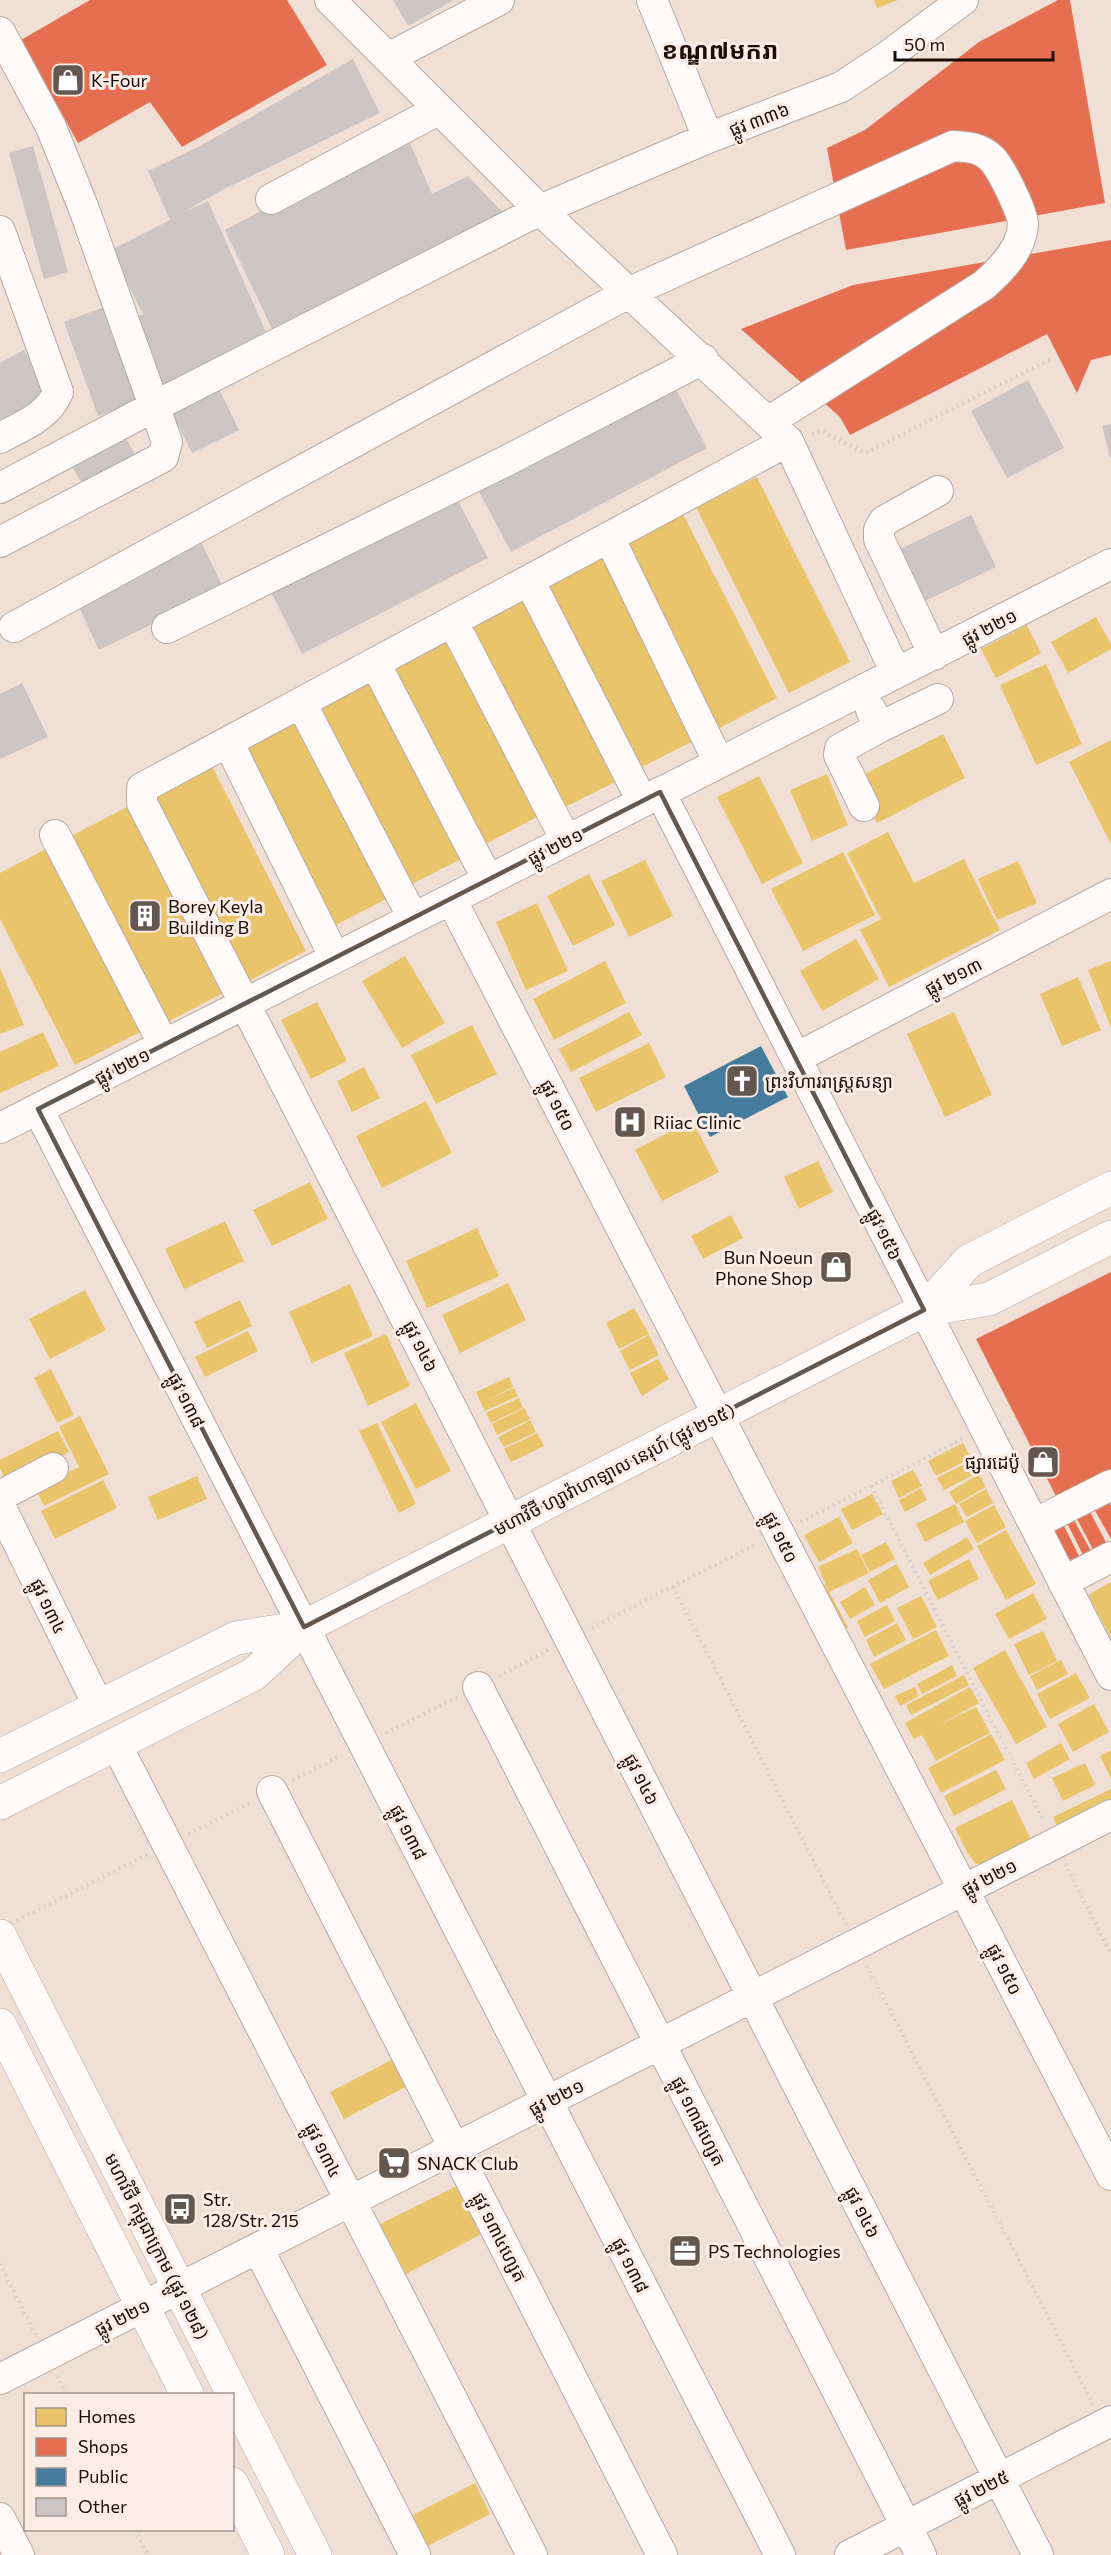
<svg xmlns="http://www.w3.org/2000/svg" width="1111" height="2555" font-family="Commissioner,'Noto Sans Khmer',sans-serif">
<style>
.homes{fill:#e9c46a}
.shops{fill:#e76f51}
.public{fill:#457b9d}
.building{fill:#cdc4c4}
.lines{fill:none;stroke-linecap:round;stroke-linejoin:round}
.minor-casing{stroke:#b6a9a1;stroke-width:32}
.major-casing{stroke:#b6a9a1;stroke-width:34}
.path{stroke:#d1ccca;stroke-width:4;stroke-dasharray:1.5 4.5;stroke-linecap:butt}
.minor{stroke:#fdfaf9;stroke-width:30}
.major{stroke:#fdfaf9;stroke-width:33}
.marked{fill:none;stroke:#645750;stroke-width:4.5;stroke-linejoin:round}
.labels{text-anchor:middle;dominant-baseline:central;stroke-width:6;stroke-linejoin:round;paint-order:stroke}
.poi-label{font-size:18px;fill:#190e08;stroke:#fbede6;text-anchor:start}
.street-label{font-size:18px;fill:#190e08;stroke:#fbede6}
.district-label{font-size:24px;font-weight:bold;fill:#190e08;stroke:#fbede6}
</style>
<rect width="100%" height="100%" fill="#f0dfd5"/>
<path class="homes" d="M 874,0 L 898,0 L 877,8 Z
M 757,477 L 850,662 L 789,693 L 696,507 Z
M 683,514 L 777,698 L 714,731 L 620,546 Z
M 607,553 L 701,737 L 638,769 L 544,585 Z
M 528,595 L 623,778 L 557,811 L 463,629 Z
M 1096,617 L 1111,644 L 1111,649 L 1068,673 L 1051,642 Z
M 1027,625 L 1041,653 L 996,678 L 981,649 Z
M 443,635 L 537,817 L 474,850 L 380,668 Z
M 1046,664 L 1082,744 L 1036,765 L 1000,685 Z
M 372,675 L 465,857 L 402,889 L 309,707 Z
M 299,710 L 394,895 L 330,928 L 235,743 Z
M 943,734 L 965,778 L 877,823 L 855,779 Z
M 1111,740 L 1111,844 L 1069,762 Z
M 212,766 L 306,951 L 243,984 L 149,798 Z
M 827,774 L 848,825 L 812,841 L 790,790 Z
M 759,776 L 803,863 L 762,884 L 717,797 Z
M 129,806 L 225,992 L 162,1025 L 65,839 Z
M 888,832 L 914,883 L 964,859 L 1000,930 L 889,987 L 860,930 L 881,919 L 847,853 Z
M 48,848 L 142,1031 L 75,1065 L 0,919 L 0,873 Z
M 843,852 L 875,915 L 803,951 L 771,889 Z
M 645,860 L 673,916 L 629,937 L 601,881 Z
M 1018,861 L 1037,903 L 997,920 L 978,879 Z
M 589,874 L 615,925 L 573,946 L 547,896 Z
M 537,903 L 568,971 L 526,990 L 496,922 Z
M 856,939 L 879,979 L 822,1011 L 800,971 Z
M 405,956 L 445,1023 L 402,1048 L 362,981 Z
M 605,961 L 626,1003 L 554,1040 L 533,999 Z
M 1111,961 L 1111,1028 L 1088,970 Z
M 0,968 L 24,1025 L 0,1034 Z
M 1078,977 L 1101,1030 L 1062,1046 L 1040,994 Z
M 317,1002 L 347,1061 L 311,1079 L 281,1020 Z
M 629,1012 L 642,1035 L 571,1072 L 559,1049 Z
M 954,1012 L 992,1095 L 945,1117 L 907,1034 Z
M 472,1025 L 497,1074 L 436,1104 L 411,1055 Z
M 43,1032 L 59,1066 L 0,1093 L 0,1052 Z
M 649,1043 L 666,1077 L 596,1112 L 579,1078 Z
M 364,1067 L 380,1098 L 352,1112 L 337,1081 Z
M 426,1101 L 452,1153 L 382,1188 L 356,1136 Z
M 692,1120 L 719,1172 L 662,1201 L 635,1150 Z
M 818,1161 L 833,1192 L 799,1209 L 784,1177 Z
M 310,1182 L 328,1219 L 272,1246 L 253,1210 Z
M 731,1215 L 743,1238 L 703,1259 L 691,1236 Z
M 225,1221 L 244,1261 L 184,1289 L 165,1249 Z
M 477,1228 L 499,1276 L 427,1308 L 406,1261 Z
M 508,1283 L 526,1320 L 460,1353 L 442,1315 Z
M 350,1284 L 373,1336 L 312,1363 L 289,1312 Z
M 85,1290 L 106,1330 L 50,1359 L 29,1319 Z
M 240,1300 L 252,1326 L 207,1348 L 194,1322 Z
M 634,1308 L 649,1334 L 619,1349 L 606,1323 Z
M 248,1331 L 258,1351 L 205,1377 L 195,1357 Z
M 386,1334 L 410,1386 L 368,1406 L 344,1353 Z
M 649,1335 L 659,1355 L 630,1370 L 620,1351 Z
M 658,1359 L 669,1379 L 642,1396 L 630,1373 Z
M 51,1369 L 74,1415 L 57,1423 L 34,1378 Z
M 509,1377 L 513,1387 L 481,1403 L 476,1392 Z
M 514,1388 L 518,1396 L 485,1411 L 481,1403 Z
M 519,1398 L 523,1408 L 491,1423 L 486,1413 Z
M 416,1403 L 451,1471 L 416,1489 L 381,1422 Z
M 524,1408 L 530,1419 L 497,1435 L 492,1424 Z
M 80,1416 L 109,1474 L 44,1506 L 35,1488 L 79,1467 L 59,1427 Z
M 530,1420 L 536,1432 L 504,1447 L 498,1437 Z
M 377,1423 L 416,1504 L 399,1513 L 359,1431 Z
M 58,1431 L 69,1452 L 7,1483 L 0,1469 L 0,1460 Z
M 537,1433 L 544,1446 L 511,1462 L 504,1449 Z
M 963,1443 L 971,1458 L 936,1476 L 928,1461 Z
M 972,1460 L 979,1472 L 944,1490 L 937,1478 Z
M 913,1470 L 922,1486 L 899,1498 L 891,1481 Z
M 979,1474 L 986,1487 L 956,1504 L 949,1492 Z
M 197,1476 L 207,1499 L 158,1520 L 148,1497 Z
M 103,1480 L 117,1508 L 55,1539 L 41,1511 Z
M 921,1488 L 927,1500 L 905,1512 L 899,1500 Z
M 986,1489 L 993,1503 L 967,1517 L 959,1504 Z
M 872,1494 L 883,1514 L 852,1530 L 841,1509 Z
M 955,1504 L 964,1522 L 925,1542 L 916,1524 Z
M 994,1505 L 1006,1527 L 977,1543 L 965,1521 Z
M 839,1517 L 853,1543 L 819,1562 L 804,1535 Z
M 1006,1530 L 1036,1584 L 1006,1600 L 977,1546 Z
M 967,1537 L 974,1549 L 930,1575 L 923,1563 Z
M 886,1542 L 895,1559 L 870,1572 L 861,1555 Z
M 857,1549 L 869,1573 L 829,1592 L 818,1567 Z
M 969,1559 L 979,1579 L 938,1600 L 928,1581 Z
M 897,1564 L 909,1587 L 880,1603 L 868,1580 Z
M 1111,1582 L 1111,1638 L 1088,1595 Z
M 824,1583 L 848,1627 L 836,1634 L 811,1590 Z
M 865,1587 L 875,1605 L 850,1619 L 840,1602 Z
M 1033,1593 L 1047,1619 L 1009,1639 L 995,1614 Z
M 921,1596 L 937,1627 L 913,1639 L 897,1608 Z
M 887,1605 L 895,1621 L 865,1637 L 857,1621 Z
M 897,1623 L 906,1640 L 874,1657 L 866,1640 Z
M 936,1630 L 949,1656 L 884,1689 L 870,1664 Z
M 1043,1631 L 1057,1661 L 1029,1675 L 1014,1644 Z
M 1005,1650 L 1047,1727 L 1016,1744 L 973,1668 Z
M 1061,1660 L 1068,1674 L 1037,1690 L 1030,1676 Z
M 952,1665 L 957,1676 L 922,1694 L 917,1684 Z
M 1076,1673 L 1090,1698 L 1050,1719 L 1037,1694 Z
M 964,1675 L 969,1685 L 911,1715 L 906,1705 Z
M 915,1687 L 919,1696 L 900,1706 L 895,1696 Z
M 970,1687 L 979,1703 L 937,1726 L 976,1707 L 990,1733 L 936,1761 L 922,1735 L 914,1739 L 905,1723 Z
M 1094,1704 L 1109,1732 L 1073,1752 L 1058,1724 Z
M 991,1734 L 1005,1760 L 941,1793 L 928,1768 Z
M 1061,1743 L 1070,1759 L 1034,1779 L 1026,1763 Z
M 1111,1750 L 1111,1779 L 1100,1756 Z
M 1085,1763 L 1095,1785 L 1063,1801 L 1052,1778 Z
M 996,1770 L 1006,1789 L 954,1816 L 944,1796 Z
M 1111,1789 L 1111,1811 L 1061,1835 L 1053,1817 Z
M 1012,1800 L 1032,1842 L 993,1862 L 976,1864 L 968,1854 L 955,1828 Z
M 401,2055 L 415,2082 L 344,2119 L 330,2092 Z
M 465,2182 L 491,2229 L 406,2274 L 380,2224 Z
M 475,2483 L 490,2514 L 414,2553 L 399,2522 Z"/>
<path class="shops" d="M 90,0 L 287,0 L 327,65 L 182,147 L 150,102 L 78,143 L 21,40 Z
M 1058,0 L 1070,0 L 1105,203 L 846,250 L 827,148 L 865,130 L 979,42 Z
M 1111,240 L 1111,355 L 1091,360 L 1077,393 L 1047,334 L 850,435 L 840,417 L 741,329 L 853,285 Z
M 1111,1272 L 1111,1475 L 1059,1502 L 976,1339 Z
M 1107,1499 L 1111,1506 L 1111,1539 L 1093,1507 Z
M 1089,1510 L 1110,1550 L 1097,1557 L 1076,1517 Z
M 1073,1518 L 1093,1555 L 1085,1559 L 1066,1521 Z
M 1062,1522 L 1082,1562 L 1074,1566 L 1071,1559 L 1064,1563 L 1047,1529 Z"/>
<path class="public" d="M 761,1046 L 788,1097 L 710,1137 L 684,1086 Z"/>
<path class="building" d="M 393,0 L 454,0 L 408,26 Z
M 353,59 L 380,113 L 222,190 L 182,213 L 208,201 L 269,339 L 158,391 L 131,319 L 143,314 L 111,250 L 170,220 L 148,171 L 200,146 Z
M 406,134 L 432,194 L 468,176 L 510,220 L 275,335 L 225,230 Z
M 33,146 L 68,272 L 44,279 L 9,153 Z
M 109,305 L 143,400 L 98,416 L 64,322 Z
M 24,350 L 51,401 L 0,428 L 0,363 Z
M 1028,380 L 1064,448 L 1007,478 L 971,411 Z
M 672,382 L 707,448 L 511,552 L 476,486 Z
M 218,387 L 239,430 L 192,453 L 171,411 Z
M 1111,424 L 1111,458 L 1110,458 L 1102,426 Z
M 120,428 L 137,458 L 85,488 L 67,458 Z
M 454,493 L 488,558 L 302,654 L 269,588 Z
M 971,515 L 996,567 L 925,601 L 900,549 Z
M 200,540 L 224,589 L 99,650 L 76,601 Z
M 22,683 L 48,737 L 0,759 L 0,694 Z"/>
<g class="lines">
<defs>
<path id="minor" d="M 330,0 L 540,210 L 788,441 L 896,673
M 652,0 L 708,138
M 0,32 L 51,127 L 84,209 L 167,442 L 163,457 L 0,542
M 388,58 L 499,0
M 271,199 L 438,110
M 0,231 L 58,392 C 48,417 22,426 0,438
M 788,441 L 142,788 L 142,803 L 1038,2555
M 0,488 L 155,406 L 540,210 L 708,138 L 841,87 L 885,58 L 963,0
M 609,537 L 719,763
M 529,580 L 642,801
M 453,622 L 566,840
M 14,627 L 630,292 L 953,146 C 967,147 980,147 991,158 C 1000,166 1023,212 1023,224 C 1022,249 1001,270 984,285 L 768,422
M 167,628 L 506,461 L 703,359
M 934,655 L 879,539 L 879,530 L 884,521 L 938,491
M 375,663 L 488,880
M 301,703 L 413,918
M 871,710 L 880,727 L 938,699
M 228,742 L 335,958
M 660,792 L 1111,1675
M 864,806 L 839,755 L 840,749 L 880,727
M 55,835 L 164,1045
M 451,899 L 1111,2175
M 796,1058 L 1111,894
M 38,1109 L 780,2555
M 0,1128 L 1111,564
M 0,1496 L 53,1468
M 0,1506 L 98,1705
M 1034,1524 L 1111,1485
M 1063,1582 L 1111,1557
M 478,1687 L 921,2555
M 116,1744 L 532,2555
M 272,1791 L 662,2555
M 258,2248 L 415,2555
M 0,2379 L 1111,1815
M 0,2518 L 19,2555
M 850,2555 L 1111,2421"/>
<path id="major" d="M 924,1310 L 969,1261 L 1111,1188
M 0,1756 L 236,1638 L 304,1627
M 0,1803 L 254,1674 L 304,1627 L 924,1310 L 989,1299 L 1111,1237
M 0,1936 L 315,2555
M 0,2025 L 187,2394
M 232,2484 L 268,2555"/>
</defs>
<use href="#minor" class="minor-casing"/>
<use href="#major" class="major-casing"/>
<path class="path" d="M 812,434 L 821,431 L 865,453 L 1053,358
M 871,1486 L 1044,1822
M 801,1522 L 962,1439
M 673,1587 L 846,1924
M 592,1628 L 757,1544
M 499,1676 L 548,1650
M 386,1733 L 457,1697
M 293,1780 L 342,1755
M 189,1834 L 252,1802
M 1065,1864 L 1111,1954
M 17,1920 L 147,1855
M 867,1966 L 1093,2404
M 0,2264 L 36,2335
M 57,2376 L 66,2394
M 135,2530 L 148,2555"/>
<use href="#minor" class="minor"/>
<use href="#major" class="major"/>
</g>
<path class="marked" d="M 660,792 L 924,1310 L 304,1627 L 38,1109 Z"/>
<defs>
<symbol id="shop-square" viewBox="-11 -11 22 22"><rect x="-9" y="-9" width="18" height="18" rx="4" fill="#645750" stroke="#fbede6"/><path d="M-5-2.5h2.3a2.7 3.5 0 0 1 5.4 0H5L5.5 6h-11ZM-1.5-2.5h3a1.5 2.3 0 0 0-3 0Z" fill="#fff"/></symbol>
<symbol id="building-square" viewBox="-11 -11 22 22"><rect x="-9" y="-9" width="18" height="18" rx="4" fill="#645750" stroke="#fbede6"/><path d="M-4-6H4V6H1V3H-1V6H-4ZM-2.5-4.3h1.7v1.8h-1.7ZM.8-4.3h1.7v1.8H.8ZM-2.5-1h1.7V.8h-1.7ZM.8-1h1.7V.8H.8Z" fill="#fff"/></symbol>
<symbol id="church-square" viewBox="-11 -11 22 22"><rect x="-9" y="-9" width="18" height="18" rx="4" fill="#645750" stroke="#fbede6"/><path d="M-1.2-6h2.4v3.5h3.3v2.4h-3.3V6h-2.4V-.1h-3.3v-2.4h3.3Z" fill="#fff"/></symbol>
<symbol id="hospital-square" viewBox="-11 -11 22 22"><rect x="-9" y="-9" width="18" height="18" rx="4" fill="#645750" stroke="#fbede6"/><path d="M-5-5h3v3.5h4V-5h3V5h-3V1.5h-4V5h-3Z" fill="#fff"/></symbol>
<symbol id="supermarket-square" viewBox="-11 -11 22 22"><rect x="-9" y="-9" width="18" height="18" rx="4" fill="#645750" stroke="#fbede6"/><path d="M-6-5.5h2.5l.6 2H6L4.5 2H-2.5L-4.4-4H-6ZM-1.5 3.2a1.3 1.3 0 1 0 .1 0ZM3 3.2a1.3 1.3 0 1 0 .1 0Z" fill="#fff"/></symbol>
<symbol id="bus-square" viewBox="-11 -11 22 22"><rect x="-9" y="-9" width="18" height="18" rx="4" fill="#645750" stroke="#fbede6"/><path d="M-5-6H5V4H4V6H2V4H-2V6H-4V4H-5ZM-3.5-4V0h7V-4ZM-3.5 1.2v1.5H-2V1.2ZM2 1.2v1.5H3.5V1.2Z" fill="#fff"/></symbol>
<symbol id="office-square" viewBox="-11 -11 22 22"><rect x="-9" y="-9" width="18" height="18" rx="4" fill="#645750" stroke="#fbede6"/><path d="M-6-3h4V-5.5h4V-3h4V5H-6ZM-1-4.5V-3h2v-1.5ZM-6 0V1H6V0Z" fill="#fff"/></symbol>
</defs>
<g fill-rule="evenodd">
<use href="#shop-square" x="49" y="61" width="38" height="38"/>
<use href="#building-square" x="126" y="897" width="38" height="38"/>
<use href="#church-square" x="723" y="1062" width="38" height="38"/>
<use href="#hospital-square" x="611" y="1103" width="38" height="38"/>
<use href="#shop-square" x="817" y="1248" width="38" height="38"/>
<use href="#shop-square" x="1024" y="1443" width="38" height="38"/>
<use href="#supermarket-square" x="375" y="2144" width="38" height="38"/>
<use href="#bus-square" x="161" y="2190" width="38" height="38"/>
<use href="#office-square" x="666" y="2232" width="38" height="38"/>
</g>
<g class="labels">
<g class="poi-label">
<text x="91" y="80">K-Four</text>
<text x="168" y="906">Borey Keyla<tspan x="168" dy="21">Building B</tspan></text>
<text x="765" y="1081">ព្រះវិហាររាស្ត្រសន្យា</text>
<text x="653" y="1122">Riiac Clinic</text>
<text x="813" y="1257" text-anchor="end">Bun Noeun<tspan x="813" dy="21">Phone Shop</tspan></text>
<text x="1020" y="1462" text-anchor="end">ផ្សារដេប៉ូ</text>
<text x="417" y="2163">SNACK Club</text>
<text x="203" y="2199">Str.<tspan x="203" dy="21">128/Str. 215</tspan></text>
<text x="708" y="2251">PS Technologies</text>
</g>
<g class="street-label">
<text transform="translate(759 119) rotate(-21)">ផ្លូវ ៣៣៦</text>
<text transform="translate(989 627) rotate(-27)">ផ្លូវ ២២១</text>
<text transform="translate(555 846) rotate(-27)">ផ្លូវ ២២១</text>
<text transform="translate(953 976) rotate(-27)">ផ្លូវ ២១៣</text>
<text transform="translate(122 1066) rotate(-27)">ផ្លូវ ២២១</text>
<text transform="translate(558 1105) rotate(63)">ផ្លូវ ១៥០</text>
<text transform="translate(885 1234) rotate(63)">ផ្លូវ ១៥៦</text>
<text transform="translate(421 1346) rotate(63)">ផ្លូវ ១៤៦</text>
<text transform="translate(187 1400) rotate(63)">ផ្លូវ ១៣៨</text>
<text transform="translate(614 1469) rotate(-27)">មហាវិថី ហ្សាវ៉ាហាឡាល នេរុហ៍ (ផ្លូវ ២១៥)</text>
<text transform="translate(781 1537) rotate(63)">ផ្លូវ ១៥០</text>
<text transform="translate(49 1606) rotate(64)">ផ្លូវ ១៣៤</text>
<text transform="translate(642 1779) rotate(63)">ផ្លូវ ១៤៦</text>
<text transform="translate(409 1832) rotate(63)">ផ្លូវ ១៣៨</text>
<text transform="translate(989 1877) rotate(-27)">ផ្លូវ ២២១</text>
<text transform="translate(1005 1969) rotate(63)">ផ្លូវ ១៥០</text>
<text transform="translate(556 2097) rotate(-27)">ផ្លូវ ២២១</text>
<text transform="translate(699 2121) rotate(63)">ផ្លូវ ១៣៨ហ្សេត</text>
<text transform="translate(324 2150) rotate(63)">ផ្លូវ ១៣៤</text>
<text transform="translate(863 2212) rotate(63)">ផ្លូវ ១៤៦</text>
<text transform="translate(500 2237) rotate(63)">ផ្លូវ ១៣៤ហ្សេត</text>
<text transform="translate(157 2246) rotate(63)">មហាវិថី កម្ពុជាក្រោម (ផ្លូវ ១២៨)</text>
<text transform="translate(631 2265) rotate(63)">ផ្លូវ ១៣៨</text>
<text transform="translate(122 2317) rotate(-27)">ផ្លូវ ២២១</text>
<text transform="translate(981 2488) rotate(-27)">ផ្លូវ ២២៥</text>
</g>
<g class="district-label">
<text x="720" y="49">ខណ្ឌ៧មករា</text>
</g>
</g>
<rect x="24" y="2393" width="210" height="138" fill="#fbede6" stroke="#a1948d" stroke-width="1.5"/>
<rect x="36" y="2408" width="30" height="18" fill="#e9c46a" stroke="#a1948d" stroke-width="1.5"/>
<text x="78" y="2423" font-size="18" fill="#190e08">Homes</text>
<rect x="36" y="2438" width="30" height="18" fill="#e76f51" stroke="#a1948d" stroke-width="1.5"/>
<text x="78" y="2453" font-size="18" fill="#190e08">Shops</text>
<rect x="36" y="2468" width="30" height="18" fill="#457b9d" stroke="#a1948d" stroke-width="1.5"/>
<text x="78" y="2483" font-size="18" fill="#190e08">Public</text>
<rect x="36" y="2498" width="30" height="18" fill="#cdc4c4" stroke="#a1948d" stroke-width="1.5"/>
<text x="78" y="2513" font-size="18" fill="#190e08">Other</text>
<path d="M895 51v9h158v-9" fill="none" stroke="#190e08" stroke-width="3"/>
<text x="904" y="51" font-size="18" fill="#190e08" stroke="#fbede6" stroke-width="4.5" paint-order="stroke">50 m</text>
</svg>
